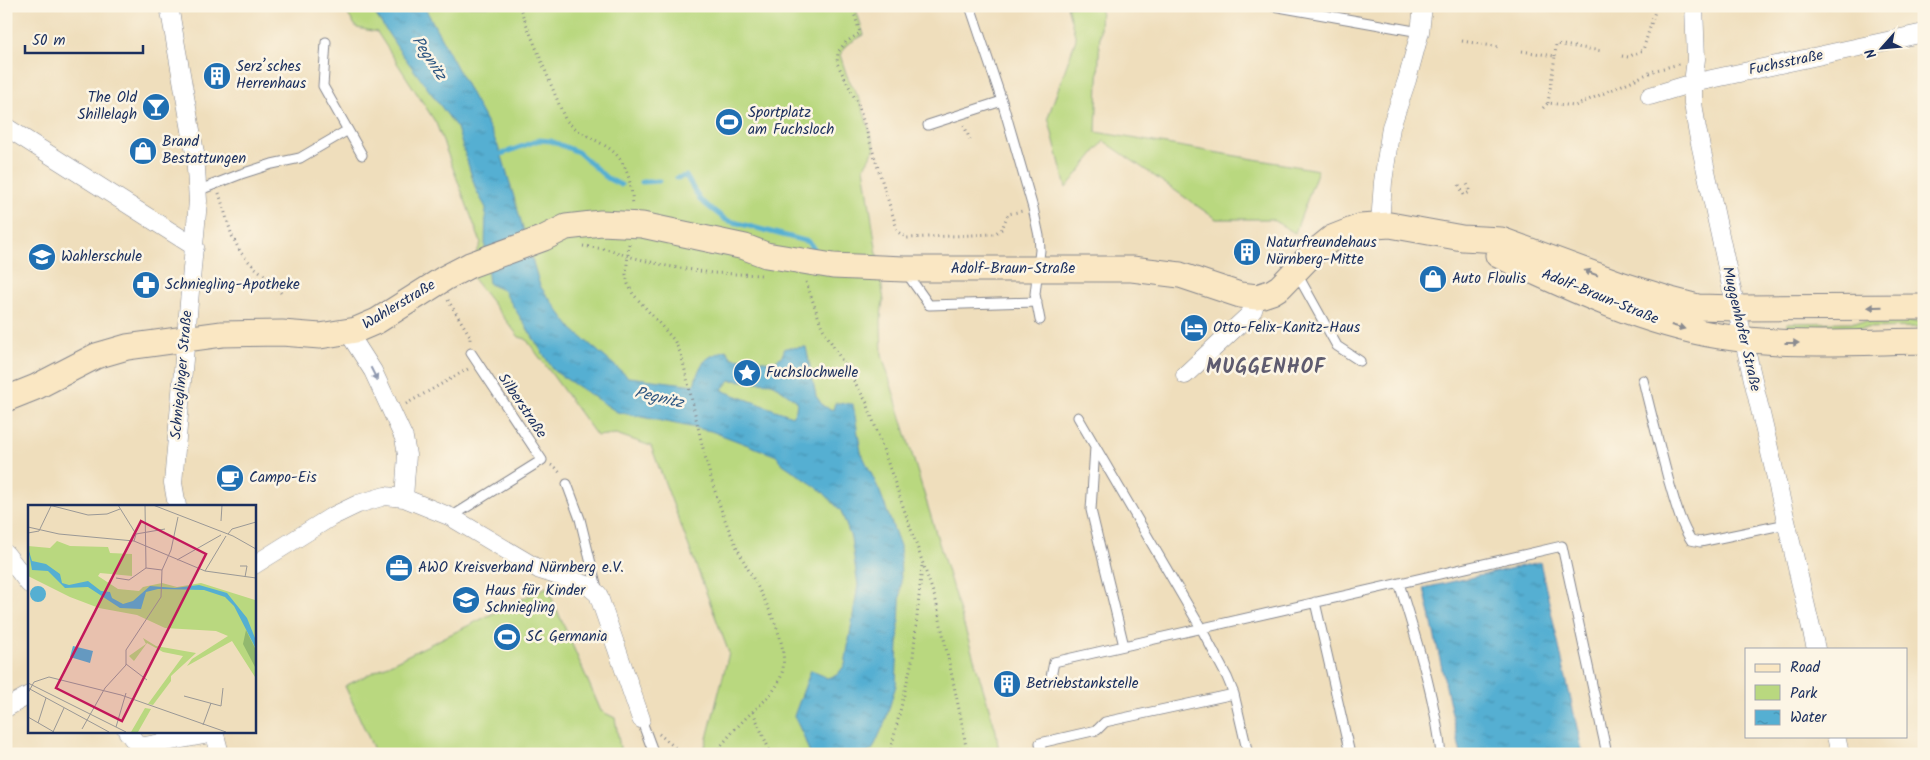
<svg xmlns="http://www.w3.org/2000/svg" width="1930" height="760" font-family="Kalam,sans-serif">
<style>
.green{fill:#b9d87f;stroke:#6a846e}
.water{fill:url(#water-ripples);stroke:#386f98;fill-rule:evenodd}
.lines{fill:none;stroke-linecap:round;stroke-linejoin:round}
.stream{stroke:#55afd2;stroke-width:5}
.service-casing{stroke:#85868d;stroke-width:11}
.minor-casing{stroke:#85868d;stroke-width:19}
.secondary-casing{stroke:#85868d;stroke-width:27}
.path{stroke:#85868d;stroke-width:3;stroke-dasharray:1 4;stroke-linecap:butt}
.service{stroke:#fff;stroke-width:9}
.minor{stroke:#fff;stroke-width:18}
.secondary{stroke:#fae7c3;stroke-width:25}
.oneway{fill:#8a8b90}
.oneway2{fill:#8d97ae}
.labels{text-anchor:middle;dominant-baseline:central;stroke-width:5;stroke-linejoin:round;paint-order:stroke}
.street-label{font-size:15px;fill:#1b2f5e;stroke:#fcf5e5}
.poi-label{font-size:15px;fill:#1b2f5e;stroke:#fcf5e5;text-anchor:start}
.water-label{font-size:16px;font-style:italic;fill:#2c5581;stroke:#fcf5e5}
.district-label{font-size:20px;font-weight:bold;letter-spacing:1px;fill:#5e5b6f;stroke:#fcf5e5}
.inset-road{fill:none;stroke:#9a9896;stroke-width:1}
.view{fill:#c2185b;fill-opacity:0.15;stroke:#c2185b;stroke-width:2.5}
.inset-edge{fill:none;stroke:#1b2f5e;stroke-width:2.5}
</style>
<defs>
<pattern id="water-ripples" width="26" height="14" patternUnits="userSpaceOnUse" patternTransform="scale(1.25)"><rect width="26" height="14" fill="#55afd2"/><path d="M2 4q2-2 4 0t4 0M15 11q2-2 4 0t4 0" fill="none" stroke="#468fae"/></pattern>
</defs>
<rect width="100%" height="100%" fill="#fcf5e5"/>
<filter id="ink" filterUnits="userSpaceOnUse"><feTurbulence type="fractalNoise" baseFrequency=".02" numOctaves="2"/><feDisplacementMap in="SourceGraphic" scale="10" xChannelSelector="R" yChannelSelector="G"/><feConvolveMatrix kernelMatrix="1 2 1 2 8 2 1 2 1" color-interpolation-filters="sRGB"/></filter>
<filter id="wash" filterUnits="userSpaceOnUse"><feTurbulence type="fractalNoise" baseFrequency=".0096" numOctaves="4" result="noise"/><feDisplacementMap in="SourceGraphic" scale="20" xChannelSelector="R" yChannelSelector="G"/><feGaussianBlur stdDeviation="1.12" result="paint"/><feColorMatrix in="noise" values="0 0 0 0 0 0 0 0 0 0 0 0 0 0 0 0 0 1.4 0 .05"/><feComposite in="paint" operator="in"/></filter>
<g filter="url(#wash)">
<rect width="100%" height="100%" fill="#efdebc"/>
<path class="green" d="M 342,6 L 855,6 L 864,35 L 846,45 L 840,55 L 847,76 L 860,100 L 875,148 L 864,167 L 884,301 C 879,308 882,344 882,355 L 996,731 L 999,754 L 703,754 L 729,653 L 651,446 L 616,434 L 597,436 L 526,339 L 519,337 L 468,272 L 481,243 L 436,123 L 377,32 L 357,28 Z
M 1067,6 L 1101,6 L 1096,132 L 1318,170 L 1295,233 L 1271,219 L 1216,219 L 1104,141 L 1066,188 L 1048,117 L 1076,39 Z
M 1924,321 L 1924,327 L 1787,329 L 1787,323 Z
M 547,587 L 601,711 L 615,718 L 621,754 L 376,754 L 345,686 Z"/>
<path class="water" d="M 370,6 L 424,6 L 491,131 L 501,153 L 540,286 L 572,329 L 628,377 L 694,385 C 701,362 703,358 726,350 L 732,358 L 774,362 L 782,356 L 785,348 L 806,347 L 816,396 L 823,406 L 833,410 L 835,403 L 853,404 L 861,452 L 880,492 L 900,546 L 901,583 L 896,685 L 885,722 L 873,749 L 866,754 L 810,754 L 803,735 L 794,716 L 811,670 L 827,678 L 837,675 L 845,665 L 858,585 L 851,538 L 841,511 L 822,491 L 780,462 L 777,456 L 711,431 L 617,412 L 554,371 L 503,290 L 489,284 L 485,247 L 486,208 L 476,190 L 457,128 L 399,50 ZM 730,380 L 772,383 L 797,401 L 796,410 L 792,416 L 726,392 L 722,389 Z
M 1540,562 L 1583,754 L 1461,754 L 1424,588 Z"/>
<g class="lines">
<path class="stream" d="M 496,156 L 539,140 L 551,141 L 578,152 L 607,178 L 621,185
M 677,178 L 686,176 L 700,200 L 726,220 L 809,242 L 818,255
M 642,182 L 659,181"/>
</g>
</g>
<g filter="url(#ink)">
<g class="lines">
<defs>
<path id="service" d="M 970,6 L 1002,101 L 1033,208 L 1039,236 L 1040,250 L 1035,294 L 1040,320
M 1273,6 L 1420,32
M 326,42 L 323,86 L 362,155
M 928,125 L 1002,101
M 197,191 L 241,174 L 272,164 L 300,158 L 348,130
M 905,271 L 929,305 L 1037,302
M 1296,272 L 1337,346 L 1360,361
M 1643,380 C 1651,414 1660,448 1669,482 C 1675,502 1680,523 1691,540 L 1700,542 L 1787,524
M 1078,417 L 1201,628 L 1227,677 L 1234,694 L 1248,754
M 1095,447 L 1091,510 L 1124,646
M 567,484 L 580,519 L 598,592
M 451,517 L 542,460 L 471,353
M 1399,583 C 1416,639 1435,696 1441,754
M 1315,602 L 1350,754
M 1050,682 L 1054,662 L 1562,546 L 1607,754
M 641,719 L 654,754
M 1042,754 L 1040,743 L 1097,730 L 1105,722 L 1234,694"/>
<path id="minor" d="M 169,6 L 195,153 L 198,201 L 173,483 L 177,506
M 1694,6 L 1696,59 L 1693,83 L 1693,103 L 1697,129 L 1729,277 L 1816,649
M 1650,96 L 1693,83 L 1924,33
M 6,127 L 195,247
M 1380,224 L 1383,182 L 1391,127 L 1407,80 L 1420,32 L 1423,6
M 348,332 L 373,371 L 404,438 L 407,455 L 404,498 L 451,517 L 540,570 L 587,585 L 598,594 L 641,719
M 1185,375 L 1248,316 L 1253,310 L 1257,297
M 6,554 L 29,584
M 254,565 L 331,517 L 358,504 L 385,496 L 404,498
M 6,708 L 29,695
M 127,731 L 139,747 L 215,733
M 214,731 L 220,754
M 1836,736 L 1840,754"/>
<path id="secondary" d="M 1498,255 C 1569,288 1642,323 1719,336 C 1786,347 1856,342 1924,341
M 6,399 L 36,387 L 96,356 L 127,347 L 222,334 L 282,333 L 320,336 L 356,330 L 377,321 L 445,278 L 470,265 L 544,238 L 566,227 L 601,223 L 642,225 L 745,247 L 766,255 L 833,266 L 904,269 L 1132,269 L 1180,275 L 1240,295 L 1257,297 L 1272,292 L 1280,287 L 1311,255 L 1332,238 L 1360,227 L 1390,225 L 1462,238 L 1501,240 L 1623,285 L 1671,300 L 1698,307 L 1737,308 L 1924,307"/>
</defs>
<use href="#service" class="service-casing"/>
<use href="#minor" class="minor-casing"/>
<use href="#secondary" class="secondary-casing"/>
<path class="path" d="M 519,6 L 565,119 C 578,133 589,136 604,145 C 627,158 631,181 633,205
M 852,6 L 860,33 L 846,42 L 838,52 L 837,63 L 858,104 L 898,232 L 907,238 L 994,234 L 1002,229 L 1008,214 L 1023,211
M 1462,41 L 1499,47
M 1522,51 L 1555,56 L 1548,103
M 1555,56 L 1556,44 L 1602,51
M 1622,56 L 1628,57 L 1643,50 L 1656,8
M 1543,108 L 1548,103 L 1575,106 L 1656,70 L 1679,64
M 964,125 L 970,140
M 1459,185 L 1464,195 L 1470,192 L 1466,181
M 219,193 L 232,236 L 241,253 L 254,267 L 272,281 L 281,293
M 629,244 L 626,274 L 628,284 L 633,294 L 674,340 L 681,354 C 697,417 707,484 735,543 C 750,578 792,635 782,673 C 776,695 757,706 742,722 C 732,732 723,743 715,754
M 583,246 L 611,250 L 627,256 L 667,266 L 712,273 L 763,275
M 806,282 L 822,327 L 867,403 L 936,601 L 963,728 L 967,754
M 448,300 L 470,336 L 470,342
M 406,404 L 468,369
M 551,465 L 556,468 L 561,474
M 753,712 L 771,754
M 659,734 L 683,754
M 892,754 L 891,749 L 913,657 L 922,566"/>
<use href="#service" class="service"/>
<use href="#minor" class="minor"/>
<use href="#secondary" class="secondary"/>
</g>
<defs><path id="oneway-solid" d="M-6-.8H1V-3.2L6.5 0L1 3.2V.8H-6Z" transform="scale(1.25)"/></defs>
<g class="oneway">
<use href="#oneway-solid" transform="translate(1591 273) rotate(-159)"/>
<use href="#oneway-solid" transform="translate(1875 307) rotate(179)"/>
<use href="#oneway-solid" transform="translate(1678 327) rotate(16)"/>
<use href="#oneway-solid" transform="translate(1792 343)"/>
</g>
<use class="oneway2" href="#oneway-solid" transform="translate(374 374) rotate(63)"/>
</g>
<defs>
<symbol id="building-disc" viewBox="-11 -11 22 22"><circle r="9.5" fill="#1f6fb2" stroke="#fcf5e5"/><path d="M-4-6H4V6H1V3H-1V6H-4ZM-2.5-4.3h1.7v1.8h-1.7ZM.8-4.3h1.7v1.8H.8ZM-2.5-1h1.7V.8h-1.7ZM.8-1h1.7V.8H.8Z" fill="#fff"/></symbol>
<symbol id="bar-disc" viewBox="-11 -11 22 22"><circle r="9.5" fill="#1f6fb2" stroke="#fcf5e5"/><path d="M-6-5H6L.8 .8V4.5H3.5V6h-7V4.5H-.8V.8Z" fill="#fff"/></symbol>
<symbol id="stadium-disc" viewBox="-11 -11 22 22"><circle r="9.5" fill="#1f6fb2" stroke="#fcf5e5"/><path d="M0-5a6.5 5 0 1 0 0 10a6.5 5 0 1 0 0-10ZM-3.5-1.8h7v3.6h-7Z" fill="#fff"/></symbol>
<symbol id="shop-disc" viewBox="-11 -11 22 22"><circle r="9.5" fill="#1f6fb2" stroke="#fcf5e5"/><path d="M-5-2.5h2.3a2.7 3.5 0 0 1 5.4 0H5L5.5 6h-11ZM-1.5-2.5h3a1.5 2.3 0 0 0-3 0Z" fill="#fff"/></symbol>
<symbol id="school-disc" viewBox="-11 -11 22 22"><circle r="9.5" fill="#1f6fb2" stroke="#fcf5e5"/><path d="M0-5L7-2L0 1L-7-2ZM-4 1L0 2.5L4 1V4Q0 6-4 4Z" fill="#fff"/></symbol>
<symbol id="pharmacy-disc" viewBox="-11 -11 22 22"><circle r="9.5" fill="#1f6fb2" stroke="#fcf5e5"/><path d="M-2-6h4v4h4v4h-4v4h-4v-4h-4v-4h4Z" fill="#fff"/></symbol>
<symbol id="hotel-disc" viewBox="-11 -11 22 22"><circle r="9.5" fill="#1f6fb2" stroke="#fcf5e5"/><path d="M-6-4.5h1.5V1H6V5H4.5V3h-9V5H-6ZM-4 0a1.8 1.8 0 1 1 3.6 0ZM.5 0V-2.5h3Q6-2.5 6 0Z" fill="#fff"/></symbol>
<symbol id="sight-disc" viewBox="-11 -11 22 22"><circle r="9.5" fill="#1f6fb2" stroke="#fcf5e5"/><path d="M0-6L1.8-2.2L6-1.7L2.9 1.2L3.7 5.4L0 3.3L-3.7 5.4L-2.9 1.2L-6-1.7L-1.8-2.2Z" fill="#fff"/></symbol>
<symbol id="cafe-disc" viewBox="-11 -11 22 22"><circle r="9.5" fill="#1f6fb2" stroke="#fcf5e5"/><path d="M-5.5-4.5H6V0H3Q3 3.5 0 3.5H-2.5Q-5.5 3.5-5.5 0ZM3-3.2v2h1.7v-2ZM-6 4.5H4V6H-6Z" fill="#fff"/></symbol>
<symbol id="office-disc" viewBox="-11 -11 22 22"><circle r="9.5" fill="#1f6fb2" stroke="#fcf5e5"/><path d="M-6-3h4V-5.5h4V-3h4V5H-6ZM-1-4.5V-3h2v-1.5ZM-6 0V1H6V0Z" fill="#fff"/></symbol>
</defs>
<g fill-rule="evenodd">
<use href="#building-disc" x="201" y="60" width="32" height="32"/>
<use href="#bar-disc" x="140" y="91" width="32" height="32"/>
<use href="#stadium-disc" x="713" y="106" width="32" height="32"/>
<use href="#shop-disc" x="127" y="135" width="32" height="32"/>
<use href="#building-disc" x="1231" y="236" width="32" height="32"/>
<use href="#school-disc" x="26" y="241" width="32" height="32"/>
<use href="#shop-disc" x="1417" y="263" width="32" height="32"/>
<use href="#pharmacy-disc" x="130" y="269" width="32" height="32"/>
<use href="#hotel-disc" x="1178" y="312" width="32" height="32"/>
<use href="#sight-disc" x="731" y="357" width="32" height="32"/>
<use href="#cafe-disc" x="214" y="462" width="32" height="32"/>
<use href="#office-disc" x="383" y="552" width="32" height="32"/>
<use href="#school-disc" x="450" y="584" width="32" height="32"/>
<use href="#stadium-disc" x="491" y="621" width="32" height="32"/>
<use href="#building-disc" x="991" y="668" width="32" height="32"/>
</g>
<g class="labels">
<g class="street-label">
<text transform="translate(1786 63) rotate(-12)">Fuchsstraße</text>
<text x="1013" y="269">Adolf-Braun-Straße</text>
<text transform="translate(1600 297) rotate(22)">Adolf-Braun-Straße</text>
<text transform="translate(399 305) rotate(-31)">Wahlerstraße</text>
<text transform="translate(1741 329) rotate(77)">Muggenhofer Straße</text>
<text transform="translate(182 375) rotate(-85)">Schnieglinger Straße</text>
<text transform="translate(522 406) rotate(56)">Silberstraße</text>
</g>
<g class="poi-label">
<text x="236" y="67">Serz’sches<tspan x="236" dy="17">Herrenhaus</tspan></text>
<text x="137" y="98" text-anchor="end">The Old<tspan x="137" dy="17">Shillelagh</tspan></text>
<text x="748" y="113">Sportplatz<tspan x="748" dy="17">am Fuchsloch</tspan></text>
<text x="162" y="142">Brand<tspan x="162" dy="17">Bestattungen</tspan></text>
<text x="1266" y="243">Naturfreundehaus<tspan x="1266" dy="17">Nürnberg-Mitte</tspan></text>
<text x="61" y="257">Wahlerschule</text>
<text x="1452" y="279">Auto Floulis</text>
<text x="165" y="285">Schniegling-Apotheke</text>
<text x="1213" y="328">Otto-Felix-Kanitz-Haus</text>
<text x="766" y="373">Fuchslochwelle</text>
<text x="249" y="478">Campo-Eis</text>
<text x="418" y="568">AWO Kreisverband Nürnberg e.V.</text>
<text x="485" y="591">Haus für Kinder<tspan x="485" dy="17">Schniegling</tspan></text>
<text x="526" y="637">SC Germania</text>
<text x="1026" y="684">Betriebstankstelle</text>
</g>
<g class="water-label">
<text transform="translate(429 58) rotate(57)">Pegnitz</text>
<text transform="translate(659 398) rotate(13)">Pegnitz</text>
</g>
<g class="district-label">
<text x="1266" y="368">MUGGENHOF</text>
</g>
</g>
<g transform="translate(28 505)">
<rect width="228" height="228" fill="#efdebc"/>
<path d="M 29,36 L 42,41 L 80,42 L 82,48 L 104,49 L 104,71 L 72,68 L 70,71 L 90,84 L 111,86 L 115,82 L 134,78 L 149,82 L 173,78 L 227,95 L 227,172 L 204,136 L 159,161 L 164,154 L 200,131 L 188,126 L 137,123 L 109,110 L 71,103 L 42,92 L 0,71 L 0,41 L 22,43 ZM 115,133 L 128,141 L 168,148 L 143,171 L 143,176 L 125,200 L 120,199 L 155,151 L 135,147 L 119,138 L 106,156 L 101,151 L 118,139 ZM 117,203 L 123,204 L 110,227 L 103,227 Z" fill="#b9d87f"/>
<path d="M 218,125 L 227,143 L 227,162 L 215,139 Z" fill="#92b86e"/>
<path d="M 0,43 L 4,56 L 18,59 L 32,69 L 34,78 L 41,80 L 60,76 L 73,86 L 82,87 L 84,93 L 95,99 L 105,96 L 122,81 L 147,83 L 171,80 L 199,88 L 219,113 L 227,133 L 227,142 L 206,101 L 197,92 L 176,85 L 130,84 L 118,87 L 113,104 L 92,103 L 60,82 L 37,83 L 20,66 L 4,65 ZM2 89a8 8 0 1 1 16 0a8 8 0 1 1-16 0ZM 45,141 L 65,146 L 62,158 L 42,152 Z" fill="#55afd2"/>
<path class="inset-road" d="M 21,0 L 60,10 L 79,9 L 92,4M 90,0 L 108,29M 117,0 L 118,63M 125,0 L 205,31 L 228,44M 193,16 L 194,0M 0,22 L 31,29 L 106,36 L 177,66 L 228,73M 0,28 L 11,26 L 23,1M 200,29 L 204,24 L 228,17M 106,36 L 108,29 L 137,24M 149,55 L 193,30M 212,61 L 219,61 L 217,72M 177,66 L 198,31M 88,73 L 101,75 L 118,63 L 134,65M 98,159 L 119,175M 0,178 L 98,227M 0,183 L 81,227M 0,188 L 6,177 L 21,172 L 93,190 L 198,227M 156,191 L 193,201 L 195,183M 0,212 L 26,227M 10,218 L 18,193M 175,220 L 183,198M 88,222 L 98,188M 54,224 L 77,183 L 98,160 L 98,145 L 133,92 L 134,65 L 143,45 L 150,12M 25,227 L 36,203"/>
<path class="view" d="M 113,16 L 178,49 L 94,216 L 28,183 Z"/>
<rect width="228" height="228" class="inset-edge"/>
</g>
<rect width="1930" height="760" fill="none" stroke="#fcf5e5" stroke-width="25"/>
<rect x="1745" y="648" width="162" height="90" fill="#fcf5e5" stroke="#a2a6af"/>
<rect x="1755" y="664" width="25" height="8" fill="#fae7c3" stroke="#a2a6af"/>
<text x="1790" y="672" font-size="15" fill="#1b2f5e">Road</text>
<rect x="1755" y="685" width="25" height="15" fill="#b9d87f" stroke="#a2a6af"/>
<text x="1790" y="698" font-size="15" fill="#1b2f5e">Park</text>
<rect x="1755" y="710" width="25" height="15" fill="url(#water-ripples)" stroke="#a2a6af"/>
<text x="1790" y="722" font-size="15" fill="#1b2f5e">Water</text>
<g transform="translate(1882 48) rotate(243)" stroke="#fcf5e5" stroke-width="4" paint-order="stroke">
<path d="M0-4L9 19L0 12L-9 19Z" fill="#1b2f5e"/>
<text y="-8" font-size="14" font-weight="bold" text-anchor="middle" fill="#1b2f5e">N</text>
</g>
<path d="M25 45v8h118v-8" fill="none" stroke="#1b2f5e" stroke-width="2.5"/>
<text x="32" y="45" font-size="15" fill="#1b2f5e" stroke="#fcf5e5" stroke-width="4" paint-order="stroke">50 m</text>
</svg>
